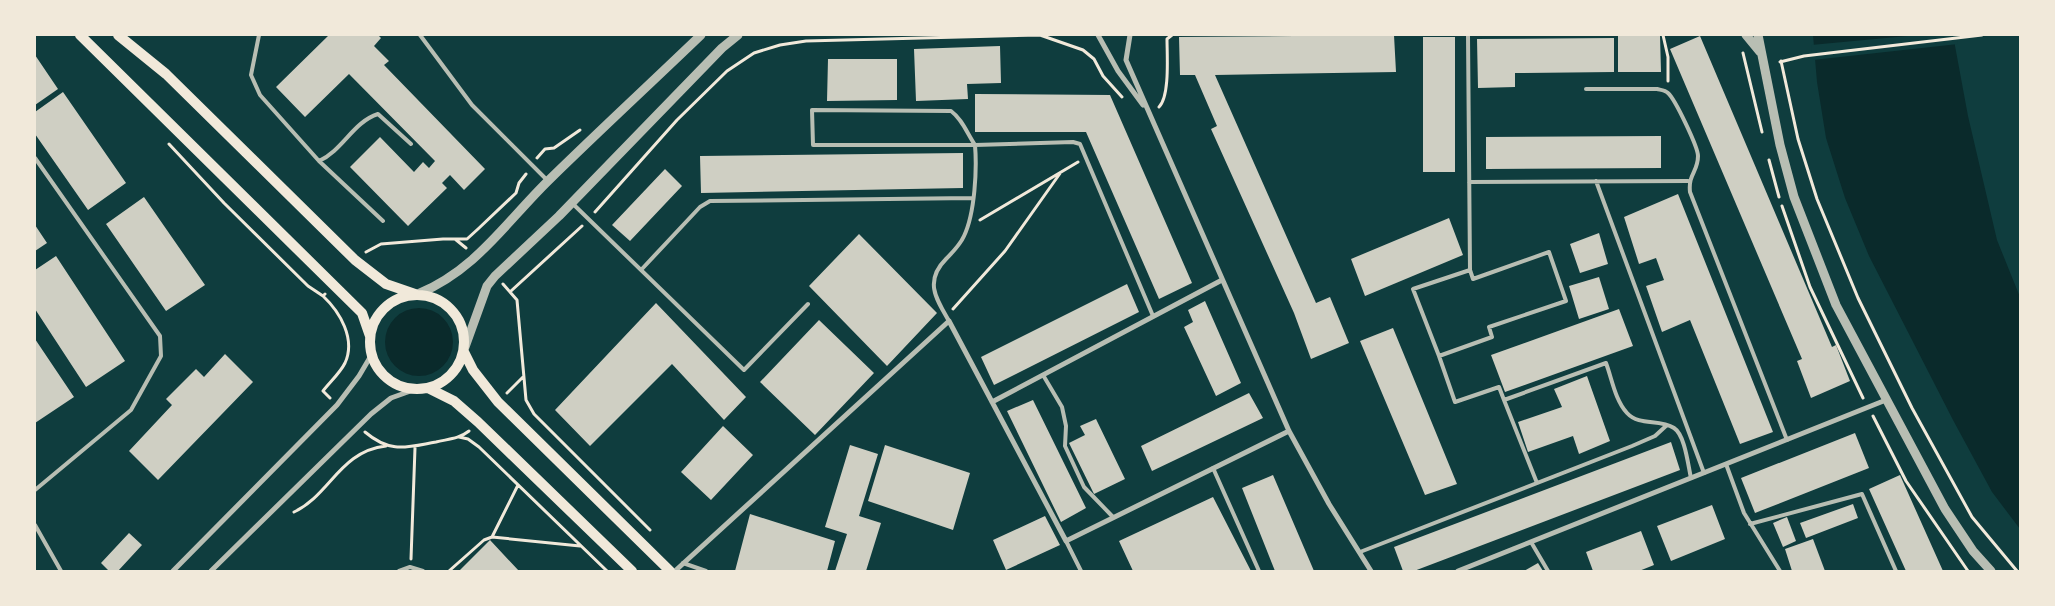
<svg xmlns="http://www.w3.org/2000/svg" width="2055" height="606" font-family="Jost,sans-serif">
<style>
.water{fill:#0a2a2b}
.pier{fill:#0f3d3e}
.building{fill:#cfcfc3}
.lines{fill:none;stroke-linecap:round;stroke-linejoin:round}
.path{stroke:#f1e9da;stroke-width:3}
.service{stroke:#b8beb3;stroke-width:4}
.minor{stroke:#b8beb3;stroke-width:5}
.tertiary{stroke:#b8beb3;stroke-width:9}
.secondary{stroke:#f1e9da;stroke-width:10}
</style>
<rect width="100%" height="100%" fill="#0f3d3e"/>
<path class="water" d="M 1813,35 L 1953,35 L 1968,116 L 1997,240 L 2020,297 L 2020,529 L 1992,492 L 1953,420 L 1869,256 L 1845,198 L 1826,138 L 1817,82 Z
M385 342a34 34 0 1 1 68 0a34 34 0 1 1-68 0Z"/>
<path class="pier" d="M 1918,35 L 1956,35 L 1958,44 L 1813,60 L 1811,45 Z"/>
<path class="building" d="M 329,35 L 378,35 L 381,38 L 374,46 L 389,61 L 384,65 L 485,169 L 464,190 L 450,175 L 442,183 L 447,188 L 408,226 L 350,167 L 380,137 L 414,172 L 423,162 L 429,168 L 435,161 L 349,74 L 305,117 L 276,87 Z
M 1394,35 L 1396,72 L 1215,75 L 1316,303 L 1330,297 L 1349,343 L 1311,359 L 1294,313 L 1211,129 L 1217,126 L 1195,75 L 1180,75 L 1179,37 Z
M 1618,35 L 1660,35 L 1661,72 L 1618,72 Z
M 1700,36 L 1832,347 L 1836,345 L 1850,381 L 1811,398 L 1797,361 L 1802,359 L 1670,49 Z
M 1423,37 L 1455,37 L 1455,172 L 1423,172 Z
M 1614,38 L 1614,72 L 1515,73 L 1515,87 L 1478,88 L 1477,39 Z
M 1000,46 L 1001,83 L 967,84 L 968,99 L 916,101 L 914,49 Z
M 35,55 L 58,89 L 35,105 Z
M 828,59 L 897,59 L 897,100 L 827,101 Z
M 63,92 L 126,183 L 88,210 L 35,134 L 35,112 Z
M 975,94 L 1110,95 L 1192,283 L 1159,299 L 1086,132 L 975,132 Z
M 1661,136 L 1661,168 L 1486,169 L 1486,137 Z
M 963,153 L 963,188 L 701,193 L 700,156 Z
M 665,169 L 682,186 L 630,241 L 612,225 Z
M 1678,194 L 1773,432 L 1740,444 L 1690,320 L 1662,332 L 1646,286 L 1664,280 L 1656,258 L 1639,264 L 1624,217 Z
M 144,197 L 205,285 L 166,311 L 106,224 Z
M 1449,218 L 1463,255 L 1365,296 L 1351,259 Z
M 35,225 L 47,243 L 35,251 Z
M 1599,233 L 1608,264 L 1580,273 L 1570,244 Z
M 859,234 L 937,313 L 887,366 L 809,286 Z
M 56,256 L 125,361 L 86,387 L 35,309 L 35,270 Z
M 1599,277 L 1609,309 L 1579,319 L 1569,286 Z
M 1127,284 L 1139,312 L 994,385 L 981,357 Z
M 1205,301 L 1241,383 L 1216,396 L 1184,327 L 1193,322 L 1188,310 Z
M 656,303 L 746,397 L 724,420 L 672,364 L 590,446 L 555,410 Z
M 1619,309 L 1633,346 L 1505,392 L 1491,355 Z
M 819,320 L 874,373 L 815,435 L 760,382 Z
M 1393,328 L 1457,484 L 1425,495 L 1360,341 Z
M 35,339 L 74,397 L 35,423 Z
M 225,354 L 253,382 L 158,480 L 129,451 L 172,405 L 166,399 L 196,369 L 204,377 Z
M 1587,376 L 1610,441 L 1579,454 L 1573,436 L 1528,452 L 1518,422 L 1562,407 L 1554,389 Z
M 1249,393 L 1263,418 L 1152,471 L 1141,446 Z
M 1033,400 L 1086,508 L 1061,522 L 1007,411 Z
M 1096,419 L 1125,479 L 1094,494 L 1069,443 L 1085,435 L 1080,426 Z
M 723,426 L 753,455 L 711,500 L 681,472 Z
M 1855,433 L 1869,468 L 1755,513 L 1741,478 Z
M 1671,442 L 1680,470 L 1414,571 L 1403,571 L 1394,547 Z
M 850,445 L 878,454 L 859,516 L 881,523 L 866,571 L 835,571 L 847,534 L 825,527 Z
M 885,445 L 970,473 L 953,530 L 868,501 Z
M 1273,475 L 1314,571 L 1275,571 L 1242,488 Z
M 1900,475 L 1943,571 L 1906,571 L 1869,489 Z
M 1213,497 L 1251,571 L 1133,571 L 1119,541 Z
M 1853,504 L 1858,518 L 1806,538 L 1800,523 Z
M 1712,505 L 1725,539 L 1671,561 L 1657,526 Z
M 750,514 L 835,541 L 827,571 L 735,571 Z
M 1045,516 L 1060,545 L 1006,570 L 993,540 Z
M 1787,517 L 1796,541 L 1783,547 L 1773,523 Z
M 1641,531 L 1654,565 L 1639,571 L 1593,571 L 1586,552 Z
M 129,533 L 142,545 L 118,571 L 109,571 L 101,563 Z
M 1813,539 L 1825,571 L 1792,571 L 1785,549 Z
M 490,540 L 519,571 L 459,571 Z
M 1538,563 L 1543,571 L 1524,571 Z"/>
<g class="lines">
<path class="path" d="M 1663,35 L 1668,57 L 1668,81
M 1743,53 L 1762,132
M 1781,61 L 1798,139 L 1817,199 L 1858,298 L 1912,408 L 1972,517 L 2017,571
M 1780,62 L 1804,56 L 1982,35
M 1159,107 C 1170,96 1167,55 1167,39 L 1172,35
M 169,144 L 224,203 L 308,286 L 323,296
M 537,158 L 545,149 L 554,148 L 580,130
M 1769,160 L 1779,197
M 1782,206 L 1810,287 L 1863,398
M 595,212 L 677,120 L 727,71 L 754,53 L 780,45 L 806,41 L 1040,35 L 1083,50 L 1094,59 L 1103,76 L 1122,97
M 980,220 L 1078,162
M 455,239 L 467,239 L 478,229 L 516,193 L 519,183 L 526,174
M 366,252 L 381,244 L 443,239 L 455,239 L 466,248
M 503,284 L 517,300 L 526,400 L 534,414 L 650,530
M 511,291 L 582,226
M 325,294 L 323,296 C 340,312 356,339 345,363 C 340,373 330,382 323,391 L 330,398
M 953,309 L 1005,251 L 1061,172
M 507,393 L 523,377
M 1873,416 L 1906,481 L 1968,571
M 365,432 C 391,454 407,447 436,442 C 448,439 459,439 469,431
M 459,437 L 468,439 L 479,447 L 607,571
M 294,512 C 330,495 340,451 386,446
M 492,537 L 518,485
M 411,559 L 415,448
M 449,571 L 484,540 L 492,537 L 580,546"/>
<path class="service" d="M 259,35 L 251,75 L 260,95 L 319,161 C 343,150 353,122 378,114 L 411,144
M 420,35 L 472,105 L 548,181
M 1468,35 L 1470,270 L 1473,279 L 1549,252 L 1566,301 L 1489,327 L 1492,337 L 1439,356 L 1413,289 L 1470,270
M 1586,89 L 1657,89 C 1661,90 1665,90 1668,93 C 1675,99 1698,147 1698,156 C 1698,172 1688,174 1690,192 L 1787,440
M 35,158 L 160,336 L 161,356 L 131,410 L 35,490
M 319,161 L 383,221
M 1596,181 L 1704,473
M 1469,182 L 1688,181
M 572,203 L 744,370 L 808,304
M 641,270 L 700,207 L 710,201 L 972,198
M 949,321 C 936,299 924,281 946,259 C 953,252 960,245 964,236 C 975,213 977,169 975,145 L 813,145 L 812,110 L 951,111 C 962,119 967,133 975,145 L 1073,142 L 1080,144 L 1153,316
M 1439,356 L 1455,402 L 1499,387 L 1504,400
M 1043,375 L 1062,407 L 1066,426 L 1065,446 L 1084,487 L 1113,517
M 1726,464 L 1744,513 L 1780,571
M 1213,468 L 1259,571
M 1537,483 L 1504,400 L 1606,363 C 1612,379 1615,400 1627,413 C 1640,427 1659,418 1674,428 C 1685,435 1688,465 1691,478
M 1750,524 L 1862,494 L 1896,571
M 35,525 L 61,571
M 1066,541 L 1081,571
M 1531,542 L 1548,571
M 1360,552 L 1632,446 L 1655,436 L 1667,425
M 683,563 L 706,571
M 399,571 L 410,567 L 423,571"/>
<path class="minor" d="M 1098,35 L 1118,71 L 1143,105
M 1130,35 L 1126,60 L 1289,431 L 1329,504 L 1371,571
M 992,402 L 1222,280
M 173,571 L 337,405 L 359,376 L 372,354
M 211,571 L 371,414 L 391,398 L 416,389
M 675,571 L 949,321 L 1066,541 L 1289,431
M 1458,571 L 1886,400"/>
<path class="tertiary" d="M 1746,35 L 1760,52
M 1758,35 L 1780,145 L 1794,197 L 1836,305 L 1945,509 L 1973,551 L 1991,571
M 418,294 C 477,269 505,223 549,180 C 599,131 651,83 701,35
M 465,347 L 487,286 L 495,276 L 559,216 L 722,48 L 738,35"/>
<path class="secondary" d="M 80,35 L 362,313 L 370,336
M 118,35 L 166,74 L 355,260 L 386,284 L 415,294
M370 342a47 47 0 1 1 94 0a47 47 0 1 1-94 0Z
M 464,352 L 473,370 L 498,402 L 670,571
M 428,388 L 454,401 L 478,422 L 632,571"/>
</g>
<rect width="2055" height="606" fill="none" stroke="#f1e9da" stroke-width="72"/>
</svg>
